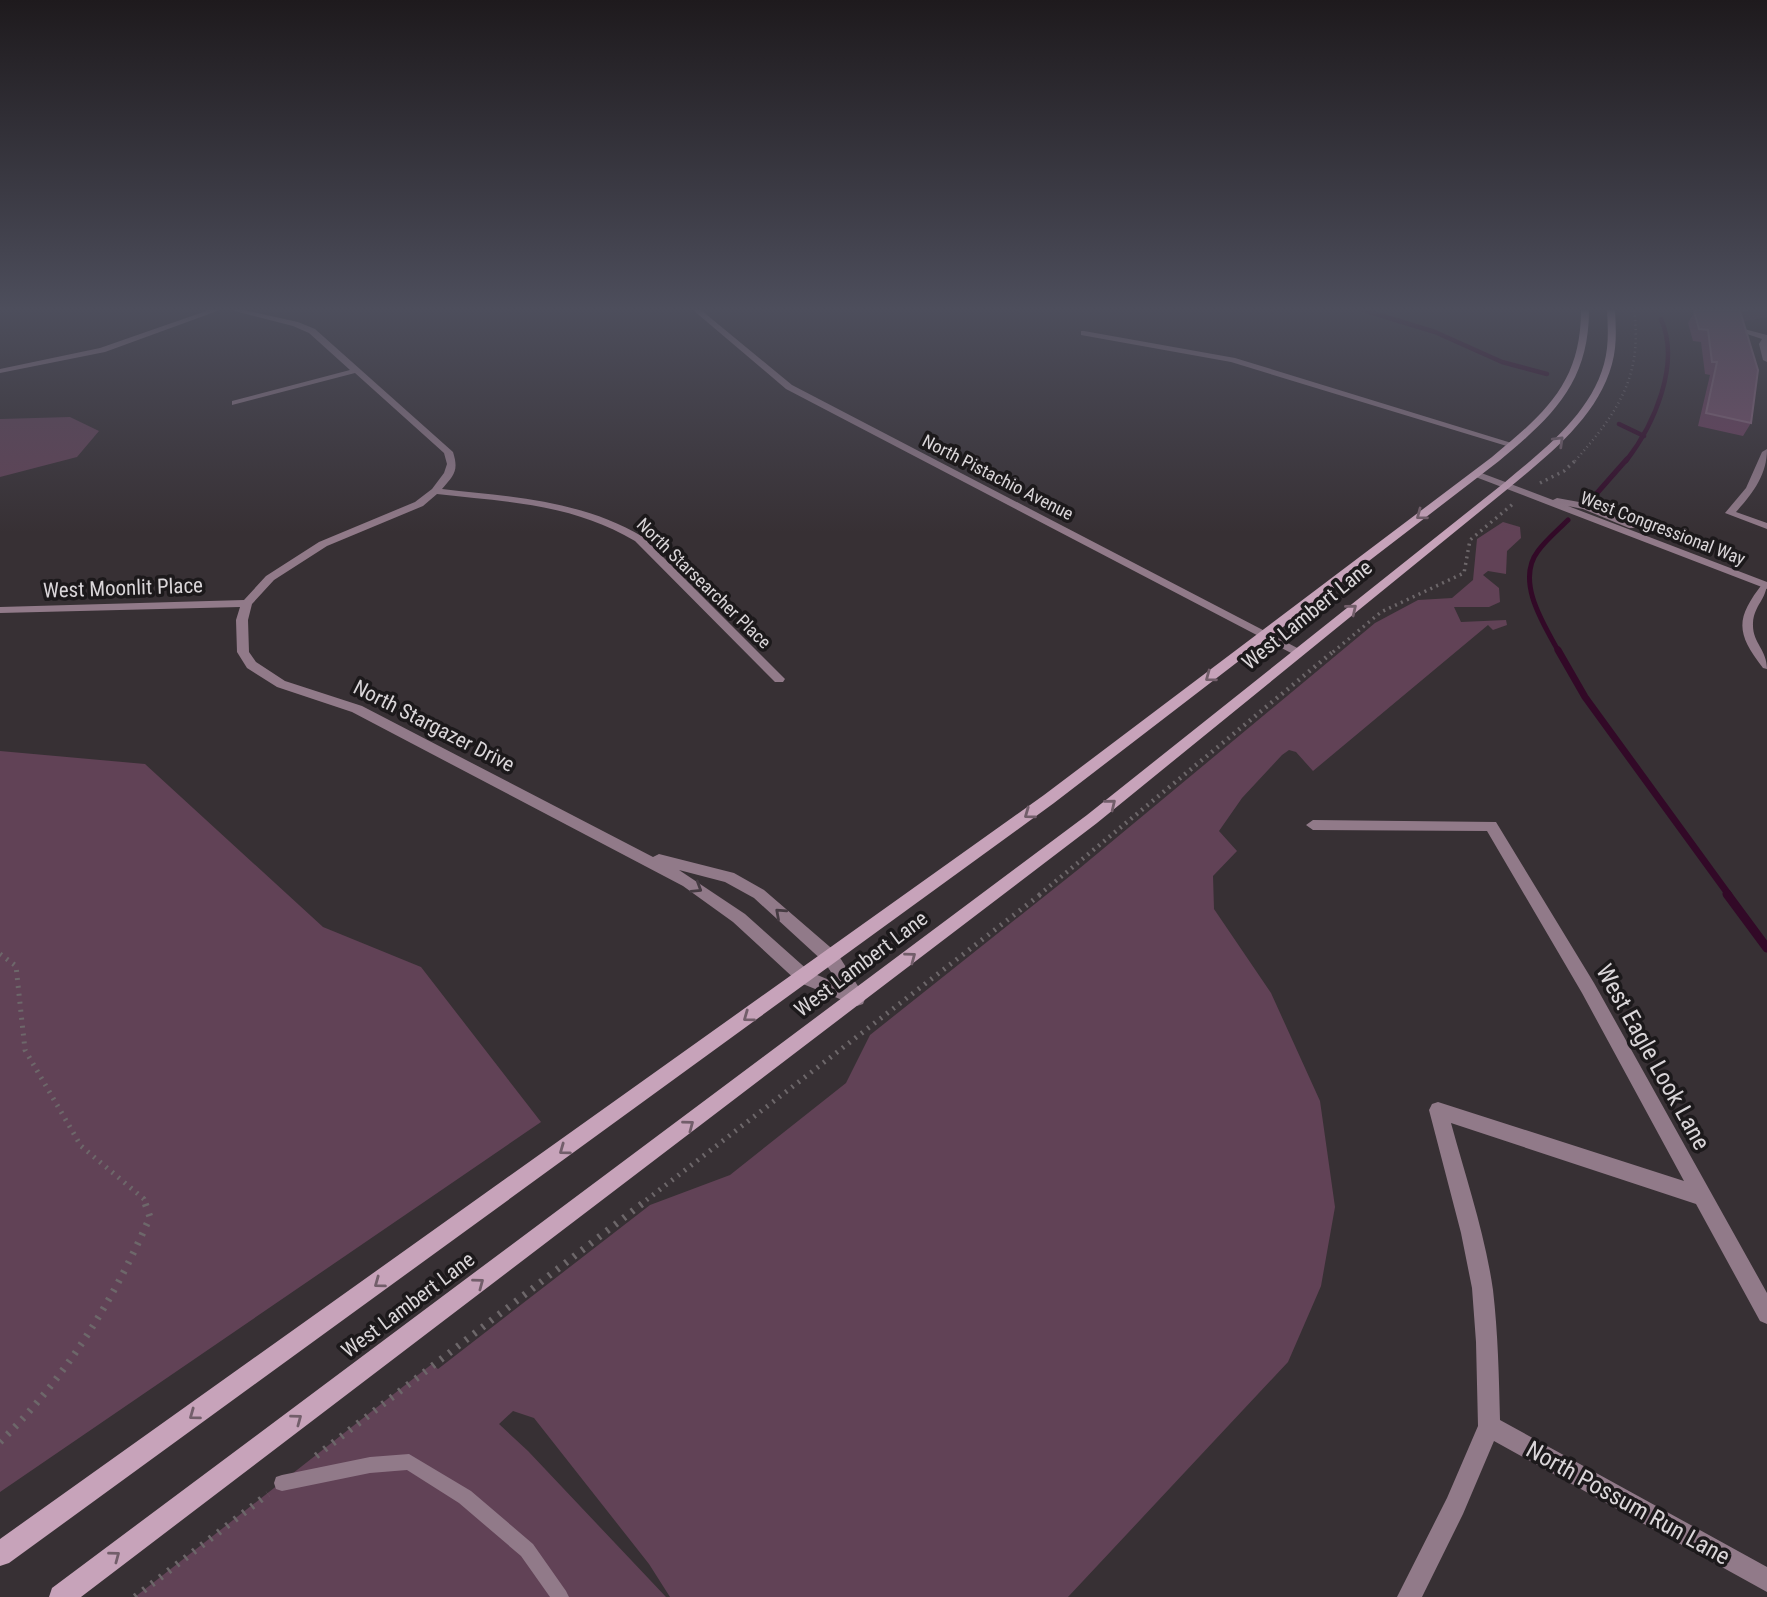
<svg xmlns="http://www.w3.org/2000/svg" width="1767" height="1597" font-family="'Roboto Condensed',sans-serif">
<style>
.green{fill:#614256}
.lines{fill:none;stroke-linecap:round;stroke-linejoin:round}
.stream-far3{stroke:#320927;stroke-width:4.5}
.stream-far2{stroke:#320927;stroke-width:5}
.stream-far1{stroke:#320927;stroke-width:7}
.stream{stroke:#320927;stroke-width:9}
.path-far4{stroke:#6d676a;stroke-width:2.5;stroke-dasharray:1 3.5;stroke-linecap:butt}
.path-far3{stroke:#6d676a;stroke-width:3.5;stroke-dasharray:2 4.5;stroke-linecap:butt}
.path-far2{stroke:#6d676a;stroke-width:4.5;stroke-dasharray:2 5;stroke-linecap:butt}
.path-far1{stroke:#6d676a;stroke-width:5;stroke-dasharray:2 6;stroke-linecap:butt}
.path{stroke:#6d676a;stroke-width:7;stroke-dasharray:2.5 8;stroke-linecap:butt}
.service{fill:#917a89;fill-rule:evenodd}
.minor{fill:#917a89;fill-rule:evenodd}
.tertiary{fill:#917a89;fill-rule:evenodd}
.secondary{fill:#c7a3ba;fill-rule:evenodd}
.wall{fill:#6b405d}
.shaded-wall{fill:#513347}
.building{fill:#77506b;stroke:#87657c;stroke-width:2}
.oneway{stroke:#725e6a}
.oneway2{stroke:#453b42}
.labels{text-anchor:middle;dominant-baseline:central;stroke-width:7;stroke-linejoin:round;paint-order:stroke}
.far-street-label{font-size:18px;fill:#dad6d9;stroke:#1c191b}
.street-label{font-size:21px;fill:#dad6d9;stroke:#1c191b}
.near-street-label{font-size:24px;fill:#dad6d9;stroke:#1c191b}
</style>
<rect width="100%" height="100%" fill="#373034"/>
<path class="green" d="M 70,417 L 99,431 L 77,457 L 0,477 L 0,419 Z
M 1503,522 L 1520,527 L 1521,538 L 1507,551 L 1506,574 L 1488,571 L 1483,575 L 1499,588 L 1500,602 L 1489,607 L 1454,607 L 1461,622 L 1506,620 L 1507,625 L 1493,630 L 1488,625 L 1313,771 L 1296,752 L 1289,750 L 1282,755 L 1242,798 L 1219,831 L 1237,851 L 1213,876 L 1214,909 L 1271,993 L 1320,1101 L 1335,1207 L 1321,1286 L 1288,1362 L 1068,1597 L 670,1597 L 649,1564 L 534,1418 L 513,1411 L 499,1424 L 528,1451 L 666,1597 L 135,1597 L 432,1364 L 438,1369 L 650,1205 L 730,1175 L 846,1083 L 870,1035 L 1080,868 L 1375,623 L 1418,600 L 1452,598 L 1473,580 L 1477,539 Z
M 0,751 L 145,764 L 323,927 L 421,967 L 541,1122 L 0,1492 Z"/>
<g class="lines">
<path class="stream-far3" d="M 1363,310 L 1435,332 L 1502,362 L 1547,374
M 1619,424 L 1644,436
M 1626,461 C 1654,425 1681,364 1661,319"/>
<path class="stream-far2" d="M 1590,501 L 1627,459
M 1559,652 C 1544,625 1515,581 1538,551 C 1546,540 1558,530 1568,520"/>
<path class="stream-far1" d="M 1558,650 L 1585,697 L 1729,895"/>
<path class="stream" d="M 1727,894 L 1767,948"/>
<path class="path-far4" d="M 1575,461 C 1617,413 1643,377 1634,310"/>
<path class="path-far3" d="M 1540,483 L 1564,471 L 1577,459
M 1333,652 L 1381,612 L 1464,573 L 1470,540 L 1514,503"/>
<path class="path-far2" d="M 1039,895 L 1335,650"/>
<path class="path-far1" d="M 0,954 L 16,966 L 25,1050 L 81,1146 L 144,1199 L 146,1205
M 640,1205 L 1041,894"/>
<path class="path" d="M 0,1442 C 66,1378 113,1301 150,1217 L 145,1203
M 316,1456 L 643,1203
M 135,1597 L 268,1494"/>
<path class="service" d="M 409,1454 L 471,1491 L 533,1544 L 566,1591 L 569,1597 L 550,1597 L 521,1556 L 459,1503 L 407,1470 L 370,1473 L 282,1491 L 276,1489 L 274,1483 L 276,1477 L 282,1475 L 370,1457 Z"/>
<path class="minor" d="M 209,310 L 220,310 L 105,352 L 0,373 L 0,369 L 100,348 Z
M 231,310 L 244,310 L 298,322 L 315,329 L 453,452 C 459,471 454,475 442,489 C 512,497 581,500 643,537 L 785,679 L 783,682 L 775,682 L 635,541 C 573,504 508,502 437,494 L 423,506 L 327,546 L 274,580 L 252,604 L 248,620 L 249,652 L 256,662 L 285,681 L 362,706 L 653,857 L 659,854 L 734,873 L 764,890 L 837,953 L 863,994 L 865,999 L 863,1004 L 857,1006 L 798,982 L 733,922 L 683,886 L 352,712 L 277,687 L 247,668 L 237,652 L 236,620 L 240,607 L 0,613 L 0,607 L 244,600 L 266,576 L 319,542 L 415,502 L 432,489 L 444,473 L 447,464 L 444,453 L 355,373 L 232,405 L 232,401 L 350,370 L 309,333 L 293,326 ZM 679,870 L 725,882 L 754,898 L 825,963 L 839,984 L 810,972 L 745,914 Z
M 693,310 L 701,310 L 792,385 L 1305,652 L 1303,655 L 1295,655 L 786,389 Z
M 1744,329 L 1767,335 L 1767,362 L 1763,360 L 1759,344 L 1762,339 L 1744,333 Z
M 1084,331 L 1235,358 L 1518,445 L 1510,447 L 1231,362 L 1081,335 L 1081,331 Z
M 1767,449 C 1767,475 1753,493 1736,512 L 1767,523 L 1767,529 L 1725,513 L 1746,488 L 1762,452 Z
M 1767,582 C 1767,599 1754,605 1753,623 C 1752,643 1767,649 1767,669 L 1763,668 C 1735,632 1736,618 1763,583 Z
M 1313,820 L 1496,822 L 1594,983 L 1767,1293 L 1767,1324 L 1760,1321 L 1696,1204 L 1451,1123 C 1466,1178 1485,1234 1493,1290 C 1498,1333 1499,1377 1500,1420 L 1767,1567 L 1767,1592 L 1494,1441 L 1463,1514 L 1422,1597 L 1397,1597 L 1447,1498 L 1478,1426 L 1476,1342 L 1472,1288 L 1461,1233 L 1429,1110 L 1432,1104 L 1438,1102 L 1684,1181 L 1582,993 L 1487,831 L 1313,830 L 1306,825 Z"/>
<path class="tertiary" d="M 1476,471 L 1553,500 L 1557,498 L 1590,504 L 1638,526 L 1637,528 L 1629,528 L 1583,509 L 1568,506 L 1767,582 L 1767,589 L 1473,476 L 1471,474 Z"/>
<path class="secondary" d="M 1581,310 L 1589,310 C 1589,383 1552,417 1499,461 L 1054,803 L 9,1563 L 0,1566 L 0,1539 L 1044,795 L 1492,457 C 1545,413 1581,383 1581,310 Z
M 1607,310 L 1615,310 C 1616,328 1617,346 1612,364 C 1598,416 1550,454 1510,487 L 1097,823 L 81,1597 L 49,1597 L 52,1588 L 1087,815 L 1504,483 C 1542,451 1590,415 1604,364 C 1609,346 1608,328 1607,310 Z"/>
</g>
<path class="wall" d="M 1694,310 L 1767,310 L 1767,317 L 1743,321 L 1751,423 L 1743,436 L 1698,426 L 1710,375 L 1705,374 L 1701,342 L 1693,341 L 1688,323 L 1695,311 Z"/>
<path class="shaded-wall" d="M 1748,310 L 1767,310 L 1767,317 L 1733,323 L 1740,311 Z"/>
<path class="building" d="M 1697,310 L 1748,310 L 1740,311 L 1758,370 L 1751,423 L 1706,413 L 1717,362 L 1712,362 L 1708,330 L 1699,329 L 1694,311 Z"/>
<defs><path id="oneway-chevron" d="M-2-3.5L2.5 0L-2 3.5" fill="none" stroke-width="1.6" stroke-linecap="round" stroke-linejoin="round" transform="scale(1.75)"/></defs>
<g class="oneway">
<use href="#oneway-chevron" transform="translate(1559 441) rotate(-44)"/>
<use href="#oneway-chevron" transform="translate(1421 515) rotate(143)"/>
<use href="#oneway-chevron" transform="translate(1352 609) rotate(-39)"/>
<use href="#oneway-chevron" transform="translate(1210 677) rotate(143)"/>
<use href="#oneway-chevron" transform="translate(1111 804) rotate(-39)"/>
<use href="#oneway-chevron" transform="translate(1029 814) rotate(144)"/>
<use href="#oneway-chevron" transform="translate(911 957) rotate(-37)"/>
<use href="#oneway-chevron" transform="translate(748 1017) rotate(144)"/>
<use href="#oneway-chevron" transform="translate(689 1125) rotate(-37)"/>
<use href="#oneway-chevron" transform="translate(564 1150) rotate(144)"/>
<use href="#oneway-chevron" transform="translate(379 1283) rotate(144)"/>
<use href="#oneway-chevron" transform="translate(479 1283) rotate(-37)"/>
<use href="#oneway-chevron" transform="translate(194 1415) rotate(144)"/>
<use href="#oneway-chevron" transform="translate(297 1419) rotate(-37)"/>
<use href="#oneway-chevron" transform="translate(115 1556) rotate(-37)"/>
</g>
<g class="oneway2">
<use href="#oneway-chevron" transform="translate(697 888) rotate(32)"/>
<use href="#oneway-chevron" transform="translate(780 913) rotate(-138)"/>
</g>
<linearGradient id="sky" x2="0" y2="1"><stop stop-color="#1e1a1d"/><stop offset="0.58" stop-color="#4d4e5c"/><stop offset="1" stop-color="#4d4e5c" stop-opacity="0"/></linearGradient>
<rect width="1767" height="533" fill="url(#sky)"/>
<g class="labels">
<g class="far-street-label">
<text transform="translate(998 477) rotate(27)">North Pistachio Avenue</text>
<text transform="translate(1663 528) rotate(21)">West Congressional Way</text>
<text transform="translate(704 583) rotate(44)">North Starsearcher Place</text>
</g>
<g class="street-label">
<text transform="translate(123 588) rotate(-2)">West Moonlit Place</text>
<text transform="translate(1307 615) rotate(-39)">West Lambert Lane</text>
<text transform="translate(434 726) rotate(27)">North Stargazer Drive</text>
<text transform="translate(861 964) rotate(-37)">West Lambert Lane</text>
<text transform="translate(408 1305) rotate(-37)">West Lambert Lane</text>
</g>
<g class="near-street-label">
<text transform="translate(1653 1057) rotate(61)">West Eagle Look Lane</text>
<text transform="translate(1628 1503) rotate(29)">North Possum Run Lane</text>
</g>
</g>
</svg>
